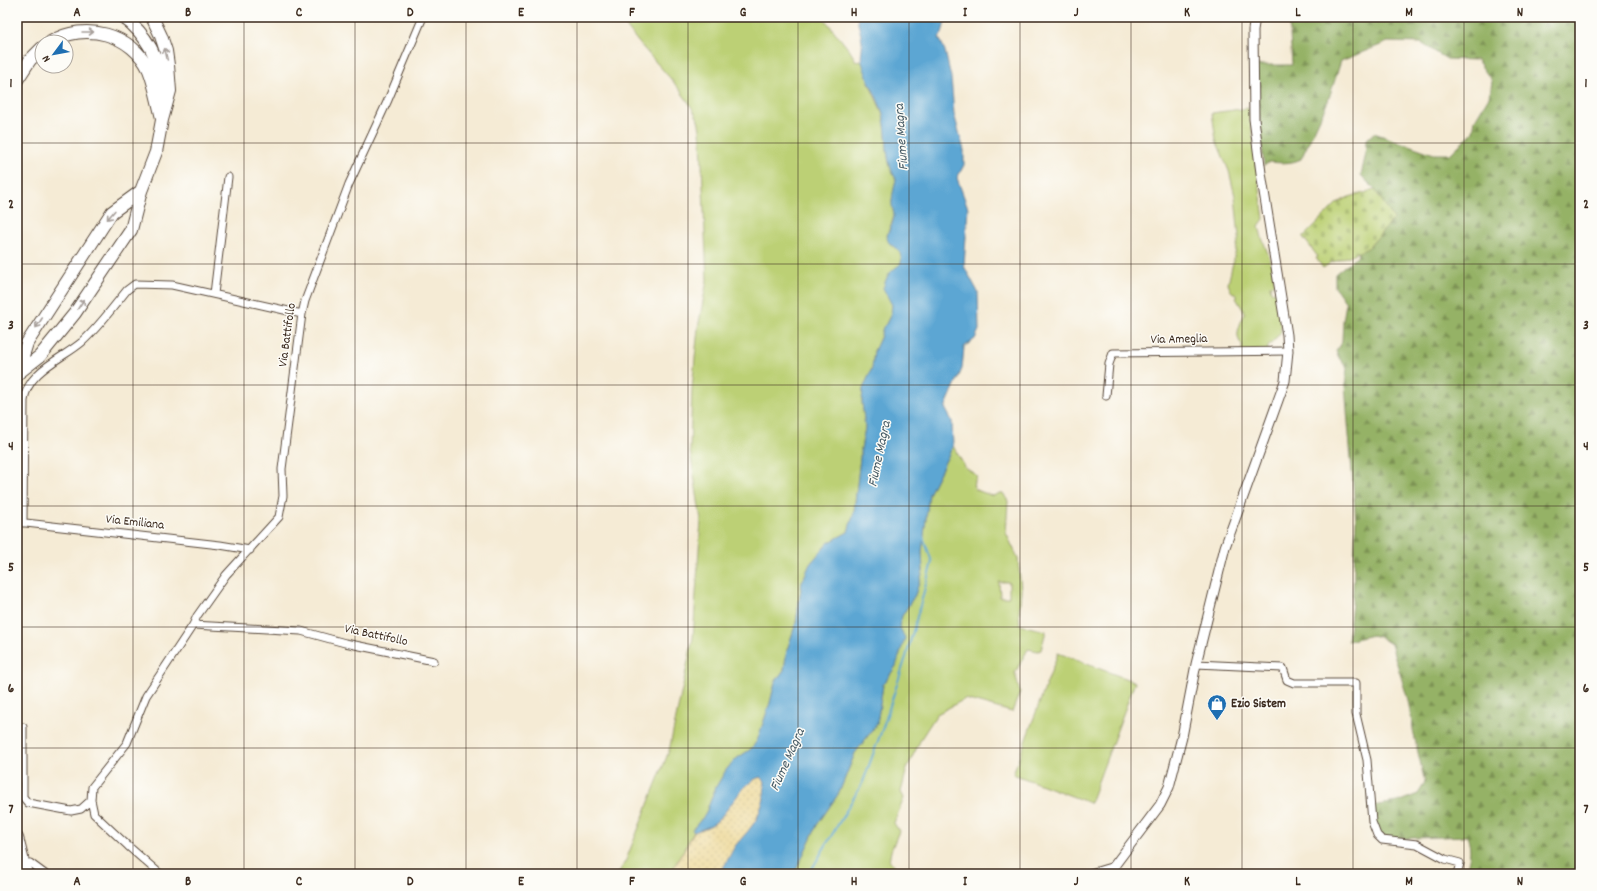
<svg xmlns="http://www.w3.org/2000/svg" width="1597" height="891" font-family="Dekko,sans-serif">
<style>
.grass{fill:#bcd074;stroke:#7c7d49;fill-rule:evenodd}
.forest{fill:url(#forest-firs);stroke:#686e42}
.sand{fill:url(#sand-dots);stroke:#94825e}
.cemetery{fill:url(#cemetery-stones);stroke:#7c7d49}
.water{fill:#5ba6d3;stroke:#4b6878}
.lines{fill:none;stroke-linecap:round;stroke-linejoin:round}
.stream{stroke:#5ba6d3;stroke-width:2}
.street-casing{stroke:#574739;stroke-width:9}
.secondary-casing{stroke:#574739;stroke-width:11}
.highway-casing{stroke:#574739;stroke-width:14}
.street{stroke:#fff;stroke-width:7}
.secondary{stroke:#fff;stroke-width:9}
.highway{stroke:#fff;stroke-width:12}
.oneway{stroke:#a79f9a}
.grid{fill:none;stroke:#3b2a1e;stroke-width:1;stroke-opacity:0.55}
.labels{text-anchor:middle;dominant-baseline:central;stroke-width:3;stroke-linejoin:round;paint-order:stroke}
.street-label{font-size:13px;fill:#3b2a1e;stroke:#fdfcf7}
.poi-label{font-size:13px;font-weight:bold;fill:#3b2a1e;stroke:#fdfcf7;text-anchor:start}
.water-label{font-size:14px;font-style:italic;fill:#485c66;stroke:#fdfcf7}
.neatline{fill:none;stroke:#3b2a1e;stroke-width:1.5}
.grid-label{font-size:13px;text-anchor:middle;font-weight:bold;fill:#3b2a1e}
</style>
<defs>
<pattern id="forest-firs" width="22" height="20" patternUnits="userSpaceOnUse"><rect width="22" height="20" fill="#95b266"/><path d="M5 1l3.5 6h-7zM16 11l3.5 6h-7z" fill="#7b9153"/></pattern>
<pattern id="sand-dots" width="8" height="8" patternUnits="userSpaceOnUse"><rect width="8" height="8" fill="#eeda9e"/><path d="M2 2h.1M6 6h.1" fill="none" stroke="#cdbb88" stroke-width="1.8" stroke-linecap="round"/></pattern>
<pattern id="cemetery-stones" width="16" height="16" patternUnits="userSpaceOnUse"><rect width="16" height="16" fill="#bcd074"/><path d="M2 7V4a2 2 0 0 1 4 0v3zM10 15v-3a2 2 0 0 1 4 0v3z" fill="#a2b364"/></pattern>
</defs>
<rect width="100%" height="100%" fill="#fdfcf7"/>
<filter id="ink" filterUnits="userSpaceOnUse"><feTurbulence type="fractalNoise" baseFrequency=".025" numOctaves="2"/><feDisplacementMap in="SourceGraphic" scale="8" xChannelSelector="R" yChannelSelector="G"/><feConvolveMatrix kernelMatrix="1 2 1 2 8 2 1 2 1" color-interpolation-filters="sRGB"/></filter>
<filter id="wash" filterUnits="userSpaceOnUse"><feTurbulence type="fractalNoise" baseFrequency=".012" numOctaves="4" result="noise"/><feDisplacementMap in="SourceGraphic" scale="16" xChannelSelector="R" yChannelSelector="G"/><feGaussianBlur stdDeviation="0.9" result="paint"/><feColorMatrix in="noise" values="0 0 0 0 0 0 0 0 0 0 0 0 0 0 0 0 0 1.4 0 .05"/><feComposite in="paint" operator="in"/></filter>
<g filter="url(#wash)">
<rect width="100%" height="100%" fill="#f5ebd5"/>
<path class="grass" d="M 620,17 L 823,17 L 850,51 L 856,61 L 862,60 C 865,69 867,79 871,87 C 874,96 879,104 882,113 C 890,136 882,157 896,179 L 892,201 L 894,216 L 887,235 L 891,245 L 899,250 C 904,265 901,265 889,274 L 892,305 L 891,314 L 886,324 L 883,327 L 880,338 L 874,351 L 872,368 L 863,389 L 862,402 L 865,428 L 861,449 L 854,512 L 848,532 L 828,543 L 810,564 L 802,582 L 796,623 L 787,650 L 784,670 L 775,682 L 770,703 L 757,741 L 751,749 L 736,759 L 726,770 L 716,787 L 705,815 L 692,830 L 694,832 L 670,874 L 618,874 L 626,860 L 669,751 L 693,638 L 701,520 L 690,450 L 692,389 L 698,328 L 707,280 L 701,141 C 700,134 700,124 697,117 C 678,79 642,53 620,17 Z
M 1249,108 L 1264,219 L 1259,226 L 1262,238 L 1269,256 L 1275,282 L 1270,286 L 1271,291 L 1277,293 L 1279,304 L 1281,332 L 1268,347 L 1266,354 L 1242,354 L 1242,345 C 1233,335 1241,323 1245,313 L 1236,298 L 1236,295 L 1231,291 L 1228,284 L 1239,237 L 1235,196 L 1229,171 L 1216,140 L 1212,113 Z
M 953,446 L 965,467 L 977,476 L 973,485 L 976,490 L 993,496 L 1000,493 L 1003,493 L 1008,501 L 1006,533 L 1018,558 L 1021,590 L 1019,614 L 1020,625 L 1046,631 L 1041,650 L 1038,651 L 1028,649 L 1015,673 L 1020,692 L 1012,712 L 965,699 L 937,714 L 922,737 L 907,768 L 901,792 L 904,798 L 894,823 L 899,831 L 891,851 L 889,862 L 907,874 L 792,874 L 797,868 L 817,825 L 839,793 L 855,753 L 877,724 L 883,685 L 896,666 L 899,626 L 902,616 L 915,595 L 923,571 L 922,552 L 929,494 ZM 999,582 L 1009,582 L 1009,597 L 1000,597 Z
M 1058,653 L 1135,682 L 1090,803 L 1013,774 Z"/>
<path class="forest" d="M 1289,17 L 1580,17 L 1580,874 L 1464,874 C 1470,861 1472,849 1467,836 L 1388,839 C 1371,830 1373,823 1372,806 L 1397,802 L 1418,794 L 1425,783 L 1414,735 L 1408,700 L 1391,644 L 1380,637 L 1372,635 L 1348,641 L 1353,593 L 1356,521 L 1345,386 L 1347,368 L 1339,358 L 1336,351 L 1342,341 L 1343,321 L 1346,303 L 1335,287 L 1335,274 L 1358,255 L 1357,252 L 1368,248 L 1394,219 L 1375,190 L 1361,175 L 1365,158 L 1366,140 L 1374,133 L 1434,154 L 1450,154 L 1473,132 L 1475,120 L 1490,95 L 1492,81 L 1477,60 L 1447,59 L 1421,43 L 1388,42 L 1341,61 L 1328,101 L 1301,159 C 1291,164 1280,163 1269,162 L 1264,166 L 1258,106 L 1256,65 L 1292,65 Z"/>
<path class="sand" d="M 761,777 L 765,781 C 768,815 738,846 720,874 L 670,874 L 694,832 C 702,829 710,827 717,821 C 729,810 744,780 761,777 Z"/>
<path class="cemetery" d="M 1375,190 L 1394,219 L 1368,248 L 1337,261 L 1332,262 L 1323,268 L 1316,258 L 1318,257 L 1303,237 L 1337,203 L 1349,197 Z"/>
<path class="water" d="M 857,17 L 946,17 L 942,34 L 939,37 L 945,51 L 951,77 L 954,114 L 964,150 L 964,165 L 957,178 L 968,208 L 964,266 L 978,292 L 979,330 L 975,339 L 964,347 L 962,369 L 945,408 L 952,421 L 953,446 L 929,494 L 922,552 L 923,571 L 915,595 L 902,616 L 899,626 L 905,638 L 896,666 L 883,685 L 877,724 L 855,753 L 839,793 L 817,825 L 797,868 L 792,874 L 720,874 L 735,846 L 748,831 L 757,819 L 764,799 L 765,781 L 761,777 C 744,780 729,810 717,821 C 710,827 702,829 694,832 L 692,830 L 705,815 L 716,787 L 726,770 L 736,759 L 751,749 L 757,741 L 770,703 L 775,682 L 784,670 L 787,650 L 796,623 L 802,582 L 810,564 L 828,543 L 848,532 L 854,512 L 861,449 L 865,428 L 862,402 L 863,389 L 872,368 L 874,351 L 880,338 L 883,327 L 886,324 L 891,314 L 892,305 L 883,288 C 885,284 886,277 890,273 C 900,262 905,267 899,250 C 877,238 892,233 894,216 C 894,211 891,206 892,201 C 892,194 895,186 896,179 C 883,158 889,137 883,114 C 878,97 867,81 862,62 C 860,56 863,48 862,41 C 861,33 858,25 857,17 Z"/>
<g class="lines">
<path class="stream" d="M 809,874 L 863,782 L 883,727 L 906,657 L 932,562 L 922,534"/>
</g>
</g>
<g filter="url(#ink)">
<g class="lines">
<defs>
<path id="street" d="M 214,294 L 228,177
M 1106,396 L 1109,364 L 1113,353 L 1288,351
M 17,522 L 220,545 L 250,550
M 23,523 L 24,401 C 27,371 62,359 82,342 C 98,328 114,306 127,290 L 135,284 L 172,285 L 302,314
M 193,625 L 301,631 L 345,643 L 434,661
M 1196,664 L 1283,668 L 1287,680 L 1294,683 L 1356,683 L 1356,714 L 1367,760 L 1372,822 L 1377,835 L 1382,840 L 1417,844 L 1445,859 L 1460,863 L 1457,874
M 23,727 L 23,797 L 28,803 L 71,811 L 81,809 L 91,800
M 30,863 L 45,874
M 160,874 L 128,846 L 94,814 L 91,800 L 92,787 L 127,743 L 146,696 L 193,625 L 197,616 L 226,575 L 279,517 L 283,496 L 282,469 L 302,314 L 305,301 L 349,184 L 388,100 L 423,17
M 1087,874 L 1114,866"/>
<path id="secondary" d="M 1108,874 L 1160,805 L 1169,787 L 1182,737 L 1196,664 L 1225,547 L 1285,381 L 1288,351 L 1287,335 L 1261,173 L 1254,119 L 1253,30 L 1255,17"/>
<path id="highway" d="M 123,17 C 148,35 160,61 164,90
M 51,42 C 84,21 133,34 149,70 C 155,85 158,103 162,118
M 17,80 L 30,60 L 42,48
M 17,374 L 40,356 L 75,313 L 131,230 L 141,191 L 156,152 L 162,120 L 170,91 L 168,65 L 166,51 L 161,36 L 152,17
M 17,375 L 27,343 L 112,212 L 141,191
M 17,838 L 26,874"/>
</defs>
<use href="#street" class="street-casing"/>
<use href="#secondary" class="secondary-casing"/>
<use href="#highway" class="highway-casing"/>
<use href="#street" class="street"/>
<use href="#secondary" class="secondary"/>
<use href="#highway" class="highway"/>
</g>
<defs><path id="oneway-shaft" d="M-6 0H5M1.5-3L5.5 0L1.5 3" fill="none" stroke-width="1.6" stroke-linecap="round" stroke-linejoin="round"/></defs>
<g class="oneway">
<use href="#oneway-shaft" transform="translate(88 32)"/>
<use href="#oneway-shaft" transform="translate(166 54) rotate(-103)"/>
<use href="#oneway-shaft" transform="translate(111 215) rotate(130)"/>
<use href="#oneway-shaft" transform="translate(81 304) rotate(-57)"/>
<use href="#oneway-shaft" transform="translate(39 323) rotate(123)"/>
</g>
</g>
<path class="grid" d="M 133,17 L 133,874M 244,17 L 244,874M 355,17 L 355,874M 466,17 L 466,874M 577,17 L 577,874M 688,17 L 688,874M 798,17 L 798,874M 909,17 L 909,874M 1020,17 L 1020,874M 1131,17 L 1131,874M 1242,17 L 1242,874M 1353,17 L 1353,874M 1464,17 L 1464,874M 17,143 L 1580,143M 17,264 L 1580,264M 17,385 L 1580,385M 17,506 L 1580,506M 17,627 L 1580,627M 17,748 L 1580,748"/>
<defs>
<symbol id="shop-pin" viewBox="-11 -11 22 30"><path d="M0 17L-7.5 6A9.5 9.5 0 1 1 7.5 6Z" fill="#1f6fb2" stroke="#fdfcf7"/><path d="M-5-2.5h2.3a2.7 3.5 0 0 1 5.4 0H5L5.5 6h-11ZM-1.5-2.5h3a1.5 2.3 0 0 0-3 0Z" fill="#fff"/></symbol>
</defs>
<g fill-rule="evenodd">
<use href="#shop-pin" x="1206" y="693" width="22" height="30"/>
</g>
<g class="labels">
<g class="street-label">
<text transform="translate(288 335) rotate(-82)">Via Battifollo</text>
<text transform="translate(1179 340) rotate(-1)">Via Ameglia</text>
<text transform="translate(135 523) rotate(6)">Via Emiliana</text>
<text transform="translate(376 636) rotate(12)">Via Battifollo</text>
</g>
<g class="poi-label">
<text x="1231" y="704">Ezio Sistem</text>
</g>
<g class="water-label">
<text transform="translate(902 137) rotate(-94)">Fiume Magra</text>
<text transform="translate(880 454) rotate(-78)">Fiume Magra</text>
<text transform="translate(788 760) rotate(-66)">Fiume Magra</text>
</g>
</g>
<rect width="1597" height="891" fill="none" stroke="#fdfcf7" stroke-width="44"/>
<g transform="translate(54 54) rotate(238)"><circle r="19" fill="#fdfcf7" stroke="#afa8a0"/>
<path d="M0-3L7 15L0 10L-7 15Z" fill="#1f6fb2"/>
<text y="-6" font-size="11" font-weight="bold" text-anchor="middle" fill="#3b2a1e">N</text>
</g>
<rect x="22" y="22" width="1553" height="847" class="neatline"/>
<g class="grid-label">
<text x="77" y="16">A</text>
<text x="188" y="16">B</text>
<text x="299" y="16">C</text>
<text x="410" y="16">D</text>
<text x="521" y="16">E</text>
<text x="632" y="16">F</text>
<text x="743" y="16">G</text>
<text x="854" y="16">H</text>
<text x="965" y="16">I</text>
<text x="1076" y="16">J</text>
<text x="1187" y="16">K</text>
<text x="1298" y="16">L</text>
<text x="1409" y="16">M</text>
<text x="1520" y="16">N</text>
<text x="11" y="87">1</text>
<text x="1586" y="87">1</text>
<text x="11" y="208">2</text>
<text x="1586" y="208">2</text>
<text x="11" y="329">3</text>
<text x="1586" y="329">3</text>
<text x="11" y="450">4</text>
<text x="1586" y="450">4</text>
<text x="11" y="571">5</text>
<text x="1586" y="571">5</text>
<text x="11" y="692">6</text>
<text x="1586" y="692">6</text>
<text x="11" y="813">7</text>
<text x="1586" y="813">7</text>
<text x="77" y="885">A</text>
<text x="188" y="885">B</text>
<text x="299" y="885">C</text>
<text x="410" y="885">D</text>
<text x="521" y="885">E</text>
<text x="632" y="885">F</text>
<text x="743" y="885">G</text>
<text x="854" y="885">H</text>
<text x="965" y="885">I</text>
<text x="1076" y="885">J</text>
<text x="1187" y="885">K</text>
<text x="1298" y="885">L</text>
<text x="1409" y="885">M</text>
<text x="1520" y="885">N</text>
</g>
</svg>
